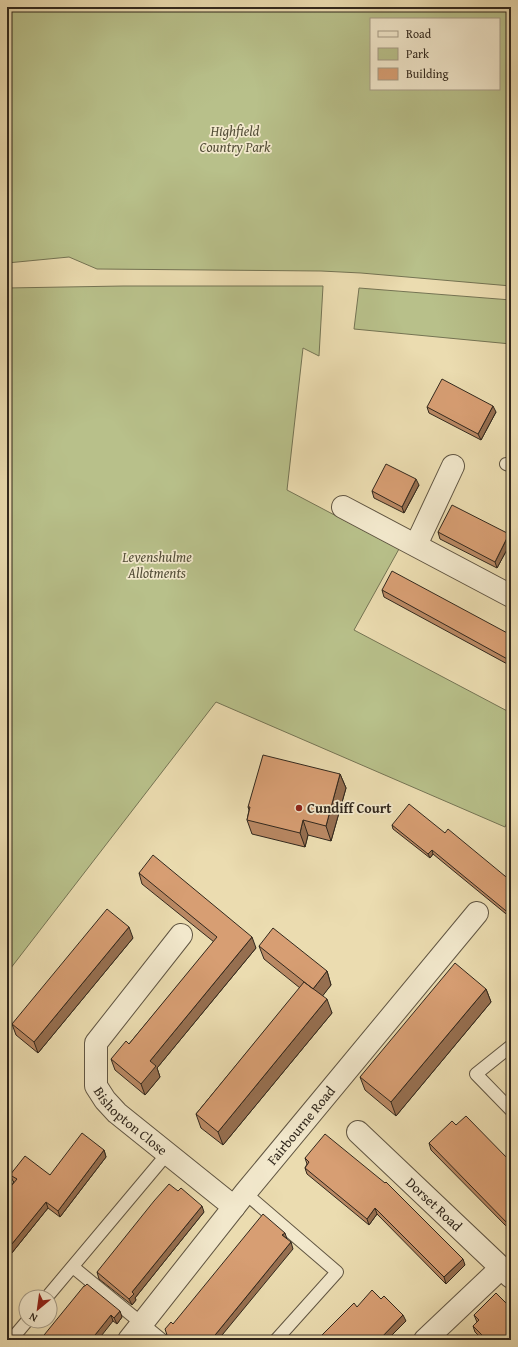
<svg xmlns="http://www.w3.org/2000/svg" width="518" height="1347" font-family="'Gentium Book Plus',serif">
<style>
.green{fill:#b8c08a;stroke:#757454;fill-rule:evenodd}
.lines{fill:none;stroke-linecap:round;stroke-linejoin:round}
.service-casing{stroke:#605542;stroke-width:14}
.minor-casing{stroke:#605542;stroke-width:24}
.service{stroke:#f2e8cc;stroke-width:12}
.minor{stroke:#f2e8cc;stroke-width:22}
.wall{fill:#b98863;stroke:#32281d}
.shaded-wall{fill:#966f50;stroke:#32281d}
.building{fill:#d79e73;stroke:#32281d}
.poi-dot{fill:#8f2418;stroke:#f2e8cc;stroke-width:1.5}
.labels{text-anchor:middle;dominant-baseline:central;stroke-width:3.5;stroke-linejoin:round;paint-order:stroke}
.park-label{font-size:14px;font-style:italic;fill:#544e38;stroke:#f2e8cc}
.poi-label{font-size:14px;font-weight:bold;fill:#32281d;stroke:#f2e8cc;text-anchor:start}
.street-label{font-size:14px;fill:#32281d;stroke:#f2e8cc}
</style>
<rect width="100%" height="100%" fill="#ebdcb0"/>
<filter id="stains"><feTurbulence type="fractalNoise" baseFrequency=".005" numOctaves="4"/><feColorMatrix values="0 0 0 0 .2 0 0 0 0 .09 0 0 0 0 .02 0 0 0 .5 -.17"/></filter>
<radialGradient id="worn" r=".72"><stop offset=".6" stop-color="#630" stop-opacity="0"/><stop offset="1" stop-color="#630" stop-opacity=".3"/></radialGradient>
<path class="green" d="M 7,7 L 511,7 L 511,286 L 361,273 L 321,271 L 97,269 L 69,257 L 7,263 ZM 371,19 L 499,19 L 499,89 L 371,89 Z
M 123,286 L 323,286 L 319,356 L 303,348 L 287,490 L 399,549 L 354,630 L 511,713 L 511,814 L 505,827 L 216,702 L 7,973 L 7,288 Z
M 359,288 L 511,300 L 511,344 L 354,329 Z"/>
<g class="lines">
<defs>
<path id="service" d="M 506,464 L 511,466
M 511,1046 L 476,1074 L 511,1110
M 245,1193 L 337,1272 L 276,1340
M 73,1267 L 162,1340
M 47,1297 L 167,1154
M 11,1340 L 27,1321"/>
<g id="minor">
<path d="M 343,507 L 511,596"/>
<path d="M 416,545 L 453,466"/>
<path id="s1" d="M 181,935 L 96,1043 L 96,1086 L 105,1100 L 117,1113 L 234,1207"/>
<path id="s2" d="M 358,1132 L 511,1277"/>
<path id="s3" d="M 129,1340 L 245,1193 L 477,913"/>
<path d="M 425,1340 L 501,1268"/>
</g>
</defs>
<use href="#service" class="service-casing"/>
<use href="#minor" class="minor-casing"/>
<use href="#service" class="service"/>
<use href="#minor" class="minor"/>
</g>
<path class="wall" d="M 427,407 L 496,412 L 481,440 L 429,413 Z
M 419,485 L 404,513 L 374,498 L 372,491 Z
M 438,532 L 509,534 L 511,539 L 511,542 L 497,568 L 440,539 Z
M 382,590 L 511,635 L 511,666 L 384,597 Z
M 340,774 L 346,788 L 331,841 L 308,835 L 305,847 L 252,834 L 247,820 L 249,810 L 248,807 Z
M 392,825 L 445,833 L 511,881 L 511,918 L 433,854 L 430,858 L 393,829 Z
M 139,873 L 256,948 L 157,1068 L 160,1077 L 145,1095 L 115,1070 L 111,1059 L 129,1044 L 214,942 L 142,884 Z
M 133,938 L 38,1053 L 16,1035 L 12,1024 Z
M 259,946 L 327,971 L 331,985 L 322,996 L 332,1013 L 223,1145 L 201,1128 L 196,1114 L 300,988 L 264,959 Z
M 486,989 L 491,1002 L 396,1116 L 365,1090 L 360,1077 Z
M 456,1125 L 511,1162 L 511,1231 L 431,1150 L 429,1143 Z
M 104,1150 L 106,1157 L 60,1217 L 48,1208 L 7,1259 L 7,1191 L 14,1182 L 13,1181 L 10,1175 L 50,1175 Z
M 305,1158 L 465,1265 L 446,1284 L 377,1214 L 369,1225 L 307,1174 L 305,1168 L 307,1164 Z
M 204,1212 L 135,1298 L 136,1300 L 132,1305 L 99,1279 L 97,1272 Z
M 84,1286 L 122,1317 L 117,1324 L 113,1321 Z
M 474,1315 L 511,1340 L 483,1340 L 475,1332 L 473,1326 L 477,1322 Z"/>
<path class="shaded-wall" d="M 493,406 L 496,412 L 481,440 L 478,434 Z
M 416,479 L 419,485 L 404,513 L 402,507 Z
M 509,534 L 511,539 L 511,542 L 497,568 L 495,562 Z
M 340,774 L 346,788 L 331,841 L 326,826 Z
M 303,820 L 308,835 L 305,847 L 300,833 Z
M 432,850 L 433,854 L 430,858 L 428,854 Z
M 129,927 L 133,938 L 38,1053 L 34,1042 Z
M 252,937 L 256,948 L 157,1068 L 160,1077 L 145,1095 L 141,1084 L 150,1061 Z
M 327,971 L 331,985 L 318,1002 L 313,989 Z
M 486,989 L 491,1002 L 396,1116 L 391,1102 Z
M 327,999 L 332,1013 L 223,1145 L 218,1132 Z
M 104,1150 L 106,1157 L 60,1217 L 58,1211 Z
M 46,1202 L 48,1208 L 7,1259 L 7,1250 Z
M 202,1206 L 204,1212 L 135,1298 L 136,1300 L 132,1305 L 129,1299 L 132,1292 Z
M 375,1208 L 377,1214 L 369,1225 L 367,1219 Z
M 285,1233 L 287,1239 L 282,1235 Z
M 291,1242 L 293,1249 L 218,1340 L 211,1340 Z
M 463,1259 L 465,1265 L 446,1284 L 444,1277 Z
M 120,1311 L 122,1317 L 117,1324 L 114,1318 Z
M 111,1315 L 113,1321 L 98,1340 L 91,1340 Z
M 403,1315 L 406,1321 L 387,1340 L 379,1340 Z"/>
<path class="building" d="M 442,379 L 493,406 L 478,434 L 427,407 Z
M 386,464 L 416,479 L 402,507 L 372,491 Z
M 452,505 L 509,534 L 495,562 L 438,532 Z
M 392,571 L 511,635 L 511,661 L 382,590 Z
M 263,755 L 340,774 L 326,826 L 303,820 L 300,833 L 247,820 L 250,807 L 248,807 Z
M 409,804 L 445,833 L 448,829 L 511,881 L 511,915 L 432,850 L 428,854 L 392,825 Z
M 153,855 L 252,937 L 150,1061 L 156,1066 L 141,1084 L 111,1059 L 126,1041 L 129,1044 L 217,937 L 139,873 Z
M 107,909 L 129,927 L 34,1042 L 12,1024 Z
M 273,928 L 327,971 L 313,989 L 259,946 Z
M 455,963 L 486,989 L 391,1102 L 360,1077 Z
M 304,982 L 327,999 L 218,1132 L 196,1114 Z
M 466,1116 L 511,1162 L 511,1227 L 429,1143 L 452,1121 L 456,1125 Z
M 82,1133 L 104,1150 L 58,1211 L 46,1202 L 7,1250 L 7,1191 L 17,1179 L 10,1175 L 25,1156 L 50,1175 Z
M 325,1134 L 385,1183 L 386,1182 L 463,1259 L 444,1277 L 375,1208 L 367,1219 L 305,1168 L 309,1162 L 305,1158 Z
M 169,1184 L 178,1191 L 181,1188 L 202,1206 L 132,1292 L 134,1294 L 129,1299 L 97,1272 L 154,1201 Z
M 263,1214 L 285,1233 L 282,1235 L 291,1242 L 211,1340 L 163,1340 L 165,1339 L 167,1335 L 165,1329 L 171,1322 L 173,1324 Z
M 87,1284 L 120,1311 L 114,1318 L 111,1315 L 91,1340 L 40,1340 L 84,1286 L 85,1286 Z
M 372,1290 L 381,1299 L 384,1296 L 403,1315 L 379,1340 L 317,1340 L 354,1303 L 357,1307 Z
M 496,1293 L 511,1308 L 511,1340 L 487,1340 L 473,1326 L 479,1320 L 474,1315 Z"/>
<circle class="poi-dot" cx="299" cy="808" r="4"/>
<g class="labels">
<g class="park-label">
<text x="235" y="131">Highfield<tspan x="235" dy="16">Country Park</tspan></text>
<text x="157" y="557">Levenshulme<tspan x="157" dy="16">Allotments</tspan></text>
</g>
<g class="poi-label">
<text x="307" y="808">Cundiff Court</text>
</g>
<g class="street-label">
<text stroke="none"><textPath href="#s1" startOffset="230">Bishopton Close</textPath></text>
<text stroke="none"><textPath href="#s3" startOffset="275">Fairbourne Road</textPath></text>
<text stroke="none"><textPath href="#s2" startOffset="105">Dorset Road</textPath></text>
</g>
</g>
<rect width="518" height="1347" fill="none" stroke="#ebdcb0" stroke-width="24"/>
<rect x="8" y="8" width="502" height="1331" fill="none" stroke="#32281d" stroke-width="2"/>
<rect x="12" y="12" width="494" height="1323" fill="none" stroke="#32281d"/>
<rect x="370" y="18" width="130" height="72" fill="#f2e8cc" stroke="#a59b86"/>
<rect x="378" y="31" width="20" height="6" fill="#f2e8cc" stroke="#a59b86"/>
<text x="406" y="38" font-size="12" fill="#32281d">Road</text>
<rect x="378" y="48" width="20" height="12" fill="#b8c08a" stroke="#a59b86"/>
<text x="406" y="58" font-size="12" fill="#32281d">Park</text>
<rect x="378" y="68" width="20" height="12" fill="#d79e73" stroke="#a59b86"/>
<text x="406" y="78" font-size="12" fill="#32281d">Building</text>
<g transform="translate(38 1309) rotate(209)"><circle r="19" fill="#f2e8cc" stroke="#a59b86"/>
<path d="M0-3L7 15L0 10L-7 15Z" fill="#8f2418"/>
<text y="-6" font-size="11" font-weight="bold" text-anchor="middle" fill="#32281d">N</text>
</g>
<rect width="100%" height="100%" filter="url(#stains)"/>
<rect width="100%" height="100%" fill="url(#worn)"/>
</svg>
